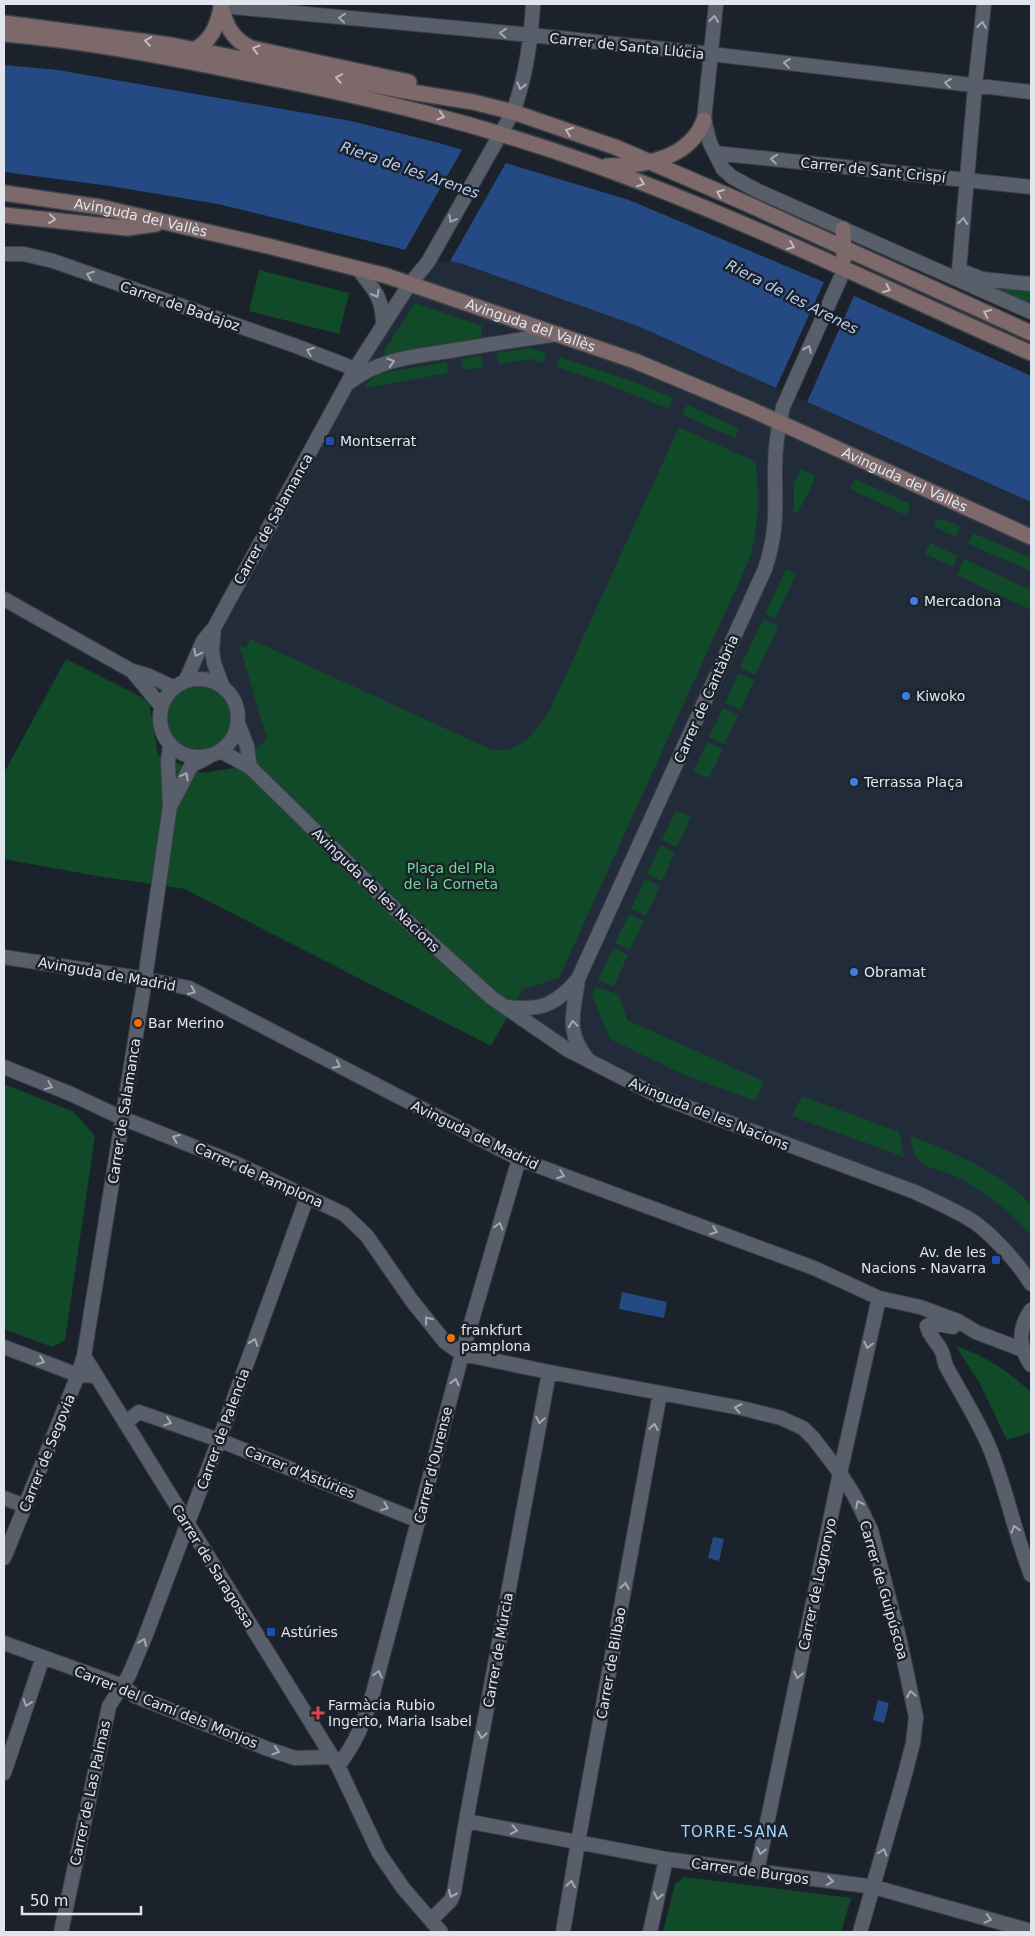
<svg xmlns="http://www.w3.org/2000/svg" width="1035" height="1936" font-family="'DejaVu Sans',sans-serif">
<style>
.built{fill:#222b3a}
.green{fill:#114a28}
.water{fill:#254983}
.pier{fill:#1b222b}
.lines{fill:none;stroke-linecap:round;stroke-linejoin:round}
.street-casing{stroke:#3b3f48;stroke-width:16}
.secondary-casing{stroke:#3b3f48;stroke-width:18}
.street{stroke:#585f6b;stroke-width:14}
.secondary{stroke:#7d6969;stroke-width:15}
.oneway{stroke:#a3a9b2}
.oneway2{stroke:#bebabe}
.transit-dot{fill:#1a4fb4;stroke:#1b222b;stroke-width:2}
.shop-dot{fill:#3f7fe0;stroke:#1b222b;stroke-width:2}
.food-dot{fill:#e8710a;stroke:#1b222b;stroke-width:2}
.health-dot{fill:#e0444e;stroke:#1b222b;stroke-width:2}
.labels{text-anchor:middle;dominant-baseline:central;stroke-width:5;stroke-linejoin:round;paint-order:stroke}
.street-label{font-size:14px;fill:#e1e5ec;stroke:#1b222b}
.poi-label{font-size:14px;fill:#e1e5ec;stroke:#1b222b;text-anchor:start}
.park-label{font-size:14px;fill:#74d894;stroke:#1b222b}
.water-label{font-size:15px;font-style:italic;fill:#b6ccef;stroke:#1b222b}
.neighbourhood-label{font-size:15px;letter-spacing:1px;fill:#a0d4fe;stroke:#1b222b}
</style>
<rect width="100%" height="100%" fill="#1b222b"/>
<path class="built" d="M 462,202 L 1031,429 L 1031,1285 L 961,1212 L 568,1056 L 266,783 L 232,749 L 218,756 L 200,760 L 185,757 L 201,664 L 342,396 Z"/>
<path class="green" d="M 259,270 L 349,293 L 339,334 L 249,311 Z
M 982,284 L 1031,290 L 1031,305 Z
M 415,303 L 482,326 L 481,339 L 384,355 L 384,351 Z
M 531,348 L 546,353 L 543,363 L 531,359 L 498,364 L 496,353 Z
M 481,356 L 483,367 L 463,370 L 461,359 Z
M 560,357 L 640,384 L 673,398 L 669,409 L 612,386 L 557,367 Z
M 447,362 L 448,373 L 365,388 L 368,382 L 380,373 Z
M 687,405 L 739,428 L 735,438 L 683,415 Z
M 679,427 L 756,462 C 758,496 760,527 749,560 L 559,978 L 523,989 L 491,1046 L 185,889 L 97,876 L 4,859 L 4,773 L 66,659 L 149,701 L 158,755 L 202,773 L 234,768 L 267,739 L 239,644 L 246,648 L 250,639 L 490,749 C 522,755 534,733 550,710 Z
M 801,469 L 814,475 L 815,479 L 798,512 L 794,512 L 794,483 Z
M 855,479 L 908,503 L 910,509 L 906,515 L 850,489 Z
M 941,519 L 960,526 L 956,537 L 934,527 L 936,521 Z
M 973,533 L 1031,558 L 1031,571 L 968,544 Z
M 930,543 L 958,556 L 953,567 L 925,554 Z
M 964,559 L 1031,590 L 1031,610 L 957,575 Z
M 786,569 L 796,574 L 775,619 L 765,614 Z
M 763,619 L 778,626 L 756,675 L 740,668 Z
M 738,673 L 754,680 L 741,710 L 725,703 Z
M167 719a32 32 0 1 1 64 0a32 32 0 1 1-64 0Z
M 723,708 L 738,715 L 725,744 L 709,737 Z
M 707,742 L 723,749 L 709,778 L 693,772 Z
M 676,810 L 691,817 L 677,847 L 662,840 Z
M 660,845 L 675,852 L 662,881 L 647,874 Z
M 645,879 L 660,886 L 646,916 L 631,909 Z
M 629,914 L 644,921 L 630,950 L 615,943 Z
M 613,948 L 628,955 L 614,987 L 598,980 Z
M 596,986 L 619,995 L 627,1020 L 765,1082 L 755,1101 L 680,1073 L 610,1039 L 592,995 Z
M 4,1084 L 74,1112 L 95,1136 L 65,1340 L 52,1347 L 4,1329 Z
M 802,1096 L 899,1132 L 904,1157 L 792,1116 Z
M 911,1136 C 955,1153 996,1170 1031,1204 L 1031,1235 C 1010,1211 984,1191 955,1176 C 945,1171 931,1170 922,1163 C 913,1157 912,1146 911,1136 Z
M 956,1346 C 989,1358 1005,1369 1031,1392 L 1031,1432 L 1007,1440 L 980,1384 Z
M 685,1877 L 851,1898 L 841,1932 L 663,1932 L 675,1884 Z"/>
<path class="water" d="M 4,65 L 58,70 L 351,121 L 439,143 L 629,200 L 819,280 L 1031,376 L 1031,502 L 638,326 L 463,264 L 218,204 L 110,186 L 4,172 Z
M 622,1292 L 667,1302 L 664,1318 L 619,1309 Z
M 713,1537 L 724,1539 L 719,1561 L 708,1558 Z
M 878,1700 L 889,1703 L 884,1723 L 873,1720 Z"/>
<path class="pier" d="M 463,148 L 507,161 L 449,263 L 404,252 Z
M 824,282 L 854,296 L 807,402 L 776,388 Z"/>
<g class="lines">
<defs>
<path id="street" d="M 222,4 L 221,6 L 531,35 L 711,54 L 1031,92
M 716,4 L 704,120 L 710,143 L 723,169 L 732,177 L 758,191 L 1031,312
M 984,4 L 975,86 L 959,270 L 982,279 L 1031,284
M 715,153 L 1031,187
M 4,254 L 24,254 L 53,261 L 296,346 L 355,369
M 357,268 C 373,288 383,297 383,324
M 350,382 C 380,358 419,356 456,350 C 490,344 524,339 559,334
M 4,599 L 132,671 L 147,675 L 173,687
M 214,628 L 212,651 L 214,663 L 222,685
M 132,671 L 161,706
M160 718a39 39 0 1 1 78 0a39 39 0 1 1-78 0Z
M 186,680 L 203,641 L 214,628 L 355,369 L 409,285 L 428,262 L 513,112 C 526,77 531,41 533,4
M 238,723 L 247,746 L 250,767
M 220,751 L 250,767 L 406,920 L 492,998 L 568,1050 L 658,1096 L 915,1192 C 936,1202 958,1211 977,1224 C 996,1239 1019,1264 1031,1284
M 172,803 L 191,766 L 208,757
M 4,957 L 145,979 L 189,988 L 519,1159 L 814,1268 L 879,1298 L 920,1307 L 958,1321 L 976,1332 L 1023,1350
M 507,1007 C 541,1011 556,1005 578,979
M 589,1061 C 564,1031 574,1013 578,979 L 765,569 C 778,530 775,508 775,469 C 775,448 778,427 783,407 L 840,279
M 4,1067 L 71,1094 L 122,1118 L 235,1163 L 344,1214 L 367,1236 L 412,1301 L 445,1342 L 462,1354 L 549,1372 L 741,1408 L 781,1418 L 803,1428 L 814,1439 L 840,1473 L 854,1495 L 871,1530 L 899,1637 L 916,1717 L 913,1743 L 905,1774 L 860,1932
M 1031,1310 C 1018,1329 1018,1346 1031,1365
M 953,1327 L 932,1323 L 927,1326 C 929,1337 938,1342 942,1352 C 944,1356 944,1362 946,1366 C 960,1392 976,1417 988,1444 C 1006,1486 1014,1532 1031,1575
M 4,1347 L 78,1375 L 4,1558
M 84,1356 L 338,1766 L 379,1853 L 403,1888 L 441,1932
M 96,1376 L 78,1375 L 84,1356 L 145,979 L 170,806 L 168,761 L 170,745
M 125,1423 L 139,1412 L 219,1440 L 419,1521
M 4,1498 L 25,1506
M 4,1643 L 123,1686 L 135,1696 L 268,1749 L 295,1758 L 331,1757
M 338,1766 C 357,1741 363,1724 373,1693 L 462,1354 L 519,1159
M 4,1773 L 43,1657
M 466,1821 L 666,1859 L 874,1887 L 1031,1931
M 757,1871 L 840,1473 L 879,1298
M 431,1920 L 451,1900 L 454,1892 L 466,1821 L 549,1372
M 61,1932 L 109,1706 L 129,1675 L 145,1637 L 219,1440 L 307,1197
M 563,1932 L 578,1842 L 660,1393
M 650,1932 L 666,1859"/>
<g id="secondary">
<path d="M 221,6 C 226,26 233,40 251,48 L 409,82"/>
<path d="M 4,23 L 171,45 L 399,90 L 473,102 L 513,112 L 615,147 L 650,162 L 743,202 L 1031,333"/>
<path d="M 4,34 C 89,41 172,58 256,75 C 371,98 481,124 592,164 C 742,218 886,289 1031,353"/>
<path d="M 190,52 C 210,43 217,28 221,8"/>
<path d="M 607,166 C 644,166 690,159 704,120"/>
<path id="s1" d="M 4,193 L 100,207 L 268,246 L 387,276 L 635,361 L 750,409 L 1031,537"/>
<path d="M 4,215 L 127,228 L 156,224"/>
<path d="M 843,229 L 844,258"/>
</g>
</defs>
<use href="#street" class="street-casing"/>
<use href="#secondary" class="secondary-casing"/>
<use href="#street" class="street"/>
<use href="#secondary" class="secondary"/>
</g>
<defs><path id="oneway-chevron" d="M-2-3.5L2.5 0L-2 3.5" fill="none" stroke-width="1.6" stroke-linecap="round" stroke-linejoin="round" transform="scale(1.25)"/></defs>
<g class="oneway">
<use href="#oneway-chevron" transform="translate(342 18) rotate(-175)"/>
<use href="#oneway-chevron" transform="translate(714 19) rotate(-84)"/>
<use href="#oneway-chevron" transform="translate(982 25) rotate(-83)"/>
<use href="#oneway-chevron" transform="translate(503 33) rotate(-175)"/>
<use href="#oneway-chevron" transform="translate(787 63) rotate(-173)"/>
<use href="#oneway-chevron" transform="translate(948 83) rotate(-173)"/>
<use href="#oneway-chevron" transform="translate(521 86) rotate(104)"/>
<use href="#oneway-chevron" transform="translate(774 159) rotate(-174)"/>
<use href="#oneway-chevron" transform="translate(452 219) rotate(119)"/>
<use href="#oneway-chevron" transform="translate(963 221) rotate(-85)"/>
<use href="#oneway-chevron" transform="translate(90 275) rotate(-159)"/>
<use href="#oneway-chevron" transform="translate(376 294) rotate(60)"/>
<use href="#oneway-chevron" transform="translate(808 349) rotate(-66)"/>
<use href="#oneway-chevron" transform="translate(310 351) rotate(-160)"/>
<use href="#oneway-chevron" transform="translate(391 362) rotate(-16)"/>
<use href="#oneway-chevron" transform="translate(197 653) rotate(117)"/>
<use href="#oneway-chevron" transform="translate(185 776) rotate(-61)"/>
<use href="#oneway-chevron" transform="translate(192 991) rotate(24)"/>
<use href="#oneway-chevron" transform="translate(573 1024) rotate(-98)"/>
<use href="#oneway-chevron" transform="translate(337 1065) rotate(27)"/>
<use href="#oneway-chevron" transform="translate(49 1086) rotate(22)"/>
<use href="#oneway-chevron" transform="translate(176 1138) rotate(-158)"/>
<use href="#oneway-chevron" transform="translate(561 1175) rotate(20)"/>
<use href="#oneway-chevron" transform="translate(499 1226) rotate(-74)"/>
<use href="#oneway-chevron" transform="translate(714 1231) rotate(20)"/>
<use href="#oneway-chevron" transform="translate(428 1320) rotate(-129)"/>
<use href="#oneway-chevron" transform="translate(254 1342) rotate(-70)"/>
<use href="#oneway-chevron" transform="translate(868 1345) rotate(103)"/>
<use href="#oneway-chevron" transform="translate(41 1361) rotate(20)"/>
<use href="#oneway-chevron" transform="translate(455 1382) rotate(-76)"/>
<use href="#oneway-chevron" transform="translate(738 1408) rotate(-168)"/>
<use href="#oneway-chevron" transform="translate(540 1420) rotate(100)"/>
<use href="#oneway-chevron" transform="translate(168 1422) rotate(19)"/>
<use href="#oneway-chevron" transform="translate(654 1427) rotate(-80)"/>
<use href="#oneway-chevron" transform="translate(859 1504) rotate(-115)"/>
<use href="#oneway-chevron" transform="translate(385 1507) rotate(22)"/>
<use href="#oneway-chevron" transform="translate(1015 1529) rotate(-107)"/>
<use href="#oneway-chevron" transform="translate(625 1586) rotate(-80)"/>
<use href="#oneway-chevron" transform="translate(143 1642) rotate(-67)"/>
<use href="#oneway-chevron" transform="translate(378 1674) rotate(-75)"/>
<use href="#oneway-chevron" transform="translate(798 1675) rotate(102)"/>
<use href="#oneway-chevron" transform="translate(911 1694) rotate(-100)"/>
<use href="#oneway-chevron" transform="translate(27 1703) rotate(109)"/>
<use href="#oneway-chevron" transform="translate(482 1735) rotate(100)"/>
<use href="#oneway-chevron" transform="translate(276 1751) rotate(18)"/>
<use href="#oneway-chevron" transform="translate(514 1830) rotate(11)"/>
<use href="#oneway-chevron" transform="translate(761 1851) rotate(102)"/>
<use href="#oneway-chevron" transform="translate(883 1852) rotate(-74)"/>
<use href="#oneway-chevron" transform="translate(830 1881) rotate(8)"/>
<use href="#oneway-chevron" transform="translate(571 1884) rotate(-81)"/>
<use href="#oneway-chevron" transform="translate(452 1894) rotate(114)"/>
<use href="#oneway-chevron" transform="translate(658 1896) rotate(103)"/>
<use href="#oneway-chevron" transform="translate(988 1919) rotate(15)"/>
</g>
<g class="oneway2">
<use href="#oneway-chevron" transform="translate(148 41) rotate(-172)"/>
<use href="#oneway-chevron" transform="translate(256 49) rotate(-164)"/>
<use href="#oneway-chevron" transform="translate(339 78) rotate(-169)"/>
<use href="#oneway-chevron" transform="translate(441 116) rotate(16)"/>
<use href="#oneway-chevron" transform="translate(569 131) rotate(-160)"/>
<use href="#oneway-chevron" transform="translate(641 183) rotate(21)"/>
<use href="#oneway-chevron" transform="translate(720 193) rotate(-157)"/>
<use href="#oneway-chevron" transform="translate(52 219) rotate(6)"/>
<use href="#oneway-chevron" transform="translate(791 246) rotate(23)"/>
<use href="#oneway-chevron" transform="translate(887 289) rotate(24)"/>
<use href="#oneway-chevron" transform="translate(987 313) rotate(-156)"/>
</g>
<g class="transit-dot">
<rect x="325" y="436" width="10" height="10" rx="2.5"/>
<rect x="991" y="1255" width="10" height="10" rx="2.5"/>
<rect x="266" y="1627" width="10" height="10" rx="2.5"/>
</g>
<g class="shop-dot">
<circle cx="914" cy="601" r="5"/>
<circle cx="906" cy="696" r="5"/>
<circle cx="854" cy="782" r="5"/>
<circle cx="854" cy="972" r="5"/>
</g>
<g class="food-dot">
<circle cx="138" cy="1023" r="5"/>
<circle cx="451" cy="1338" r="5"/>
</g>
<path class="health-dot" d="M315.5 1705.5h5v5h5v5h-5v5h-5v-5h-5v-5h5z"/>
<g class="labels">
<g class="street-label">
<text transform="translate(627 46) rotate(6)">Carrer de Santa Llúcia</text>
<text transform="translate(873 170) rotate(6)">Carrer de Sant Crispí</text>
<text stroke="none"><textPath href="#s1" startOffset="139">Avinguda del Vallès</textPath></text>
<text transform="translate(180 306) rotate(19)">Carrer de Badajoz</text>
<text stroke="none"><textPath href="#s1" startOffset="544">Avinguda del Vallès</textPath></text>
<text stroke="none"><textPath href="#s1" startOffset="949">Avinguda del Vallès</textPath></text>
<text transform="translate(273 519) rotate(-61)">Carrer de Salamanca</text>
<text transform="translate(706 699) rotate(-66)">Carrer de Cantàbria</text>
<text transform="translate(376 890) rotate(44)">Avinguda de les Nacions</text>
<text transform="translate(107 974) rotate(10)">Avinguda de Madrid</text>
<text transform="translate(124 1111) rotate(-81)">Carrer de Salamanca</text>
<text transform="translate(709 1114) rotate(22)">Avinguda de les Nacions</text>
<text transform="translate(475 1135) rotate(26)">Avinguda de Madrid</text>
<text transform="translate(259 1175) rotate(24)">Carrer de Pamplona</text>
<text transform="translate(223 1429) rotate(-70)">Carrer de Palencia</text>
<text transform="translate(47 1453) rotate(-68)">Carrer de Segovia</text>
<text transform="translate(433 1465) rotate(-76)">Carrer d'Ourense</text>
<text transform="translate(300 1472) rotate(22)">Carrer d'Astúries</text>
<text transform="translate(213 1566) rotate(58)">Carrer de Saragossa</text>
<text transform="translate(817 1584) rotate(-78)">Carrer de Logronyo</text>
<text transform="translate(884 1590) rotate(74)">Carrer de Guipúscoa</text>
<text transform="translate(498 1650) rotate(-80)">Carrer de Múrcia</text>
<text transform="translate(611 1663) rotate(-80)">Carrer de Bilbao</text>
<text transform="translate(166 1707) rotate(22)">Carrer del Camí dels Monjos</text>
<text transform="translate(90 1793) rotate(-78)">Carrer de Las Palmas</text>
<text transform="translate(750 1871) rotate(8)">Carrer de Burgos</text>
</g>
<g class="poi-label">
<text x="340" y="441">Montserrat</text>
<text x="924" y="601">Mercadona</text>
<text x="916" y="696">Kiwoko</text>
<text x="864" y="782">Terrassa Plaça</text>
<text x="864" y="972">Obramat</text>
<text x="148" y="1023">Bar Merino</text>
<text x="986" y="1252" text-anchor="end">Av. de les<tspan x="986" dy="16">Nacions - Navarra</tspan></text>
<text x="461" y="1330">frankfurt<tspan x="461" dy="16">pamplona</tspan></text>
<text x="281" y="1632">Astúries</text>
<text x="328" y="1705">Farmàcia Rubio<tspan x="328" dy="16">Ingerto, Maria Isabel</tspan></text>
</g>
<g class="park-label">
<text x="451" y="868">Plaça del Pla<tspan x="451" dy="16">de la Corneta</tspan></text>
</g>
<g class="water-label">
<text transform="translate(410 170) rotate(19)">Riera de les Arenes</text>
<text transform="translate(792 297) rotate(27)">Riera de les Arenes</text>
</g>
<g class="neighbourhood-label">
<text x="735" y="1832">TORRE-SANA</text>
</g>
</g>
<rect width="1035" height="1936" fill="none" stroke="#e1e5ec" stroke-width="10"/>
<path d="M22 1906v8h119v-8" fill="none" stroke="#e1e5ec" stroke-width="2.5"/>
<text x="30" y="1906" font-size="15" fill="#e1e5ec" stroke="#1b222b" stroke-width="4" paint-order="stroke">50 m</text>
</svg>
